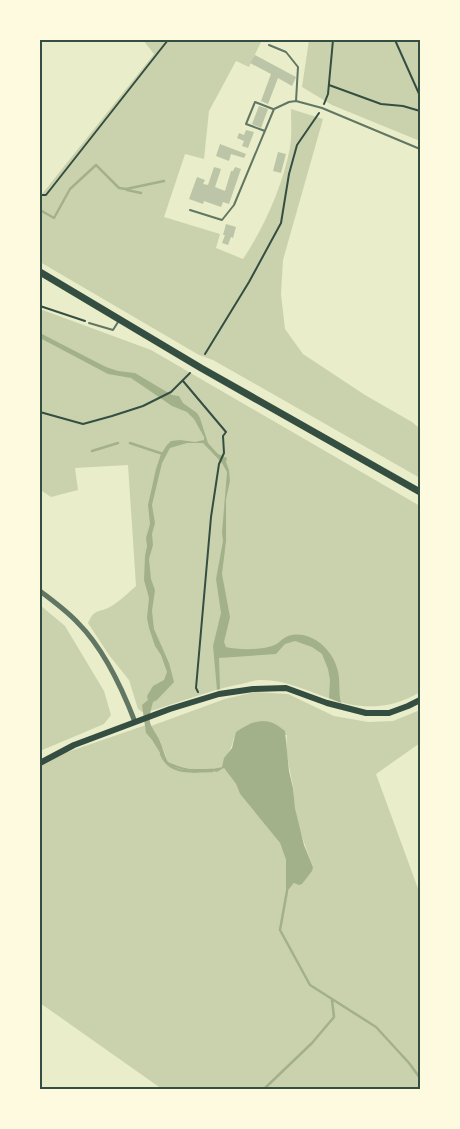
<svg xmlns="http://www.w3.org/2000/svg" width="460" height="1129" font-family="Signika,sans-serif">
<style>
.green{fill:#cad2ad}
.water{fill:#a3b18a}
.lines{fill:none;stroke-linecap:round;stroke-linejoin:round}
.stream{stroke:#a3b18a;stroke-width:2.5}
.building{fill:#bcc5a7}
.path{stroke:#344e41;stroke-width:2}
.service{stroke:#617663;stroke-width:2}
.tertiary{stroke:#617663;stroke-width:5}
.secondary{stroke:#344e41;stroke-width:6}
.trunk{stroke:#344e41;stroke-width:7}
.neatline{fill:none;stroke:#344e41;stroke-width:2}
</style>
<rect width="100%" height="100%" fill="#e9edc9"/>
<path class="green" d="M 143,40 L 262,40 L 249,67 L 236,61 L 209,111 L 204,159 L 185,154 L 164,217 L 220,234 L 216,248 L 243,259 C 265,226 282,187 290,148 C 292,136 291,121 291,109 L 323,119 L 283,260 L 281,294 L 285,329 L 303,354 L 365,395 L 412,422 L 420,429 L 420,478 L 213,360 L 199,355 L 40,262 L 40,194 L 42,194 L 154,54 Z
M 309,40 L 420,40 L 420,141 L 332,105 L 302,87 Z
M 40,309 L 151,350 L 420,506 L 420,692 C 390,710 360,710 328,698 C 305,690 284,679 259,680 C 251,681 243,684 236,685 C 205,692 175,704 144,713 L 138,709 L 129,680 L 109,655 L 88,623 C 95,608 98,613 110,607 C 119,602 128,593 136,586 L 128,465 L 75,468 L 78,490 L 51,497 L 42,491 L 42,483 L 40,480 Z
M 40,605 L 65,626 L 104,691 L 111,715 L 104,724 L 40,751 Z
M 255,692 L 288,694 L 334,716 L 368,722 L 393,721 L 420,710 L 420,743 L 376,774 L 420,894 L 420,1089 L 162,1089 L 40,1003 L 40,766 L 56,756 L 146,725 L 146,733 L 152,740 L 165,761 L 194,773 L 204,770 L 217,772 L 224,768 L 236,784 L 240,794 L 280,843 L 286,860 L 287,892 L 294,883 L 296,883 L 313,867 C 305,846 297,824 294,802 C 293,797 294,791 293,786 C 290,770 285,752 287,735 L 234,738 C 232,749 225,756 223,767 C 216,769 212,768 206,769 C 188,769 185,769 168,762 L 160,741 L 151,726 L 225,699 Z"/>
<path class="water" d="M 40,333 L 106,367 L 118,371 L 135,373 L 172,395 L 179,396 L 183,403 L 197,413 L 200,418 L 208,443 L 218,454 L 227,458 L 226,462 L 229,470 L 230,481 L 226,499 L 226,541 L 222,574 L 230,617 L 224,642 L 226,647 C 238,650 261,650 272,646 C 279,644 282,638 288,636 C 310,629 332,649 337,668 C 341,679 338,692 341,703 L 329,698 L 330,680 L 328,669 L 322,654 L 312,647 L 295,641 L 285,644 L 276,654 L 219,658 L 220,689 L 217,690 L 213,646 L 221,613 L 216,579 L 223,541 L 222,533 L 227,472 L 222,463 L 203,443 L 187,443 L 170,448 L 162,463 L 152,505 L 155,523 L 152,534 L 153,545 L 149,559 L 151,579 L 155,590 L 152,611 L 154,629 L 169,663 L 174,682 L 157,700 L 153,702 C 147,724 149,721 159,739 C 163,747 164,755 168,762 C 185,769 188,769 206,769 C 212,768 216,769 222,767 L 224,758 L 232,748 L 236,732 C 254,720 267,715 285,731 L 289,771 L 293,788 L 295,808 L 304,845 L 313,867 L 312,871 L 302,884 L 299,885 L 294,883 L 286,893 L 286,860 L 280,843 L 240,794 L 236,784 L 224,768 L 217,772 L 204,770 L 194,773 L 171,766 L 165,761 L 152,740 L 146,733 L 142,705 L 148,700 L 147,696 L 153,686 L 164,680 L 167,672 L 161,655 L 155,646 L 149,628 L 147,618 L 149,598 L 144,580 L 145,556 L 147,546 L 146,538 L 150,524 L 148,505 L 156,469 L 161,454 L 167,445 L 171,441 L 180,440 L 195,442 L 204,440 L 204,437 L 194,419 L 187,412 L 172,406 L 131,378 L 108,374 L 40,338 Z"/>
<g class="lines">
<path class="stream" d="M 127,190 L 141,193
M 40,210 L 54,218 L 70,189 L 96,165 L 119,188 L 126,189 L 164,181
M 130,443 L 163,454
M 92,451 L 118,443
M 161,754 C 170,776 193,771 212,771
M 287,891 L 280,930 L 310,985 L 376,1027 L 409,1063 L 420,1078
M 264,1089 L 312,1043 L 334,1017 L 332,1000"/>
</g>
<path class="building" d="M 255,55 L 296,77 L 292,86 L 278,78 L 268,104 L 261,101 L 271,74 L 250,63 Z
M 259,106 L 268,109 L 261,128 L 252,124 Z
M 246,130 L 254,132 L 248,148 L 242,146 L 244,141 L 237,138 L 239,133 L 244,135 Z
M 220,144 L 246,154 L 244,158 L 231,154 L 229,161 L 216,156 Z
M 278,152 L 286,154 L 281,173 L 273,171 Z
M 214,167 L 221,169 L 215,187 L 225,191 L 231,171 L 233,171 L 235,167 L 241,169 L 229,204 L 223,202 L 221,207 L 204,201 L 203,204 L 189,199 L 197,177 L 205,180 L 203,184 L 208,185 Z
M 226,224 L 236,227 L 233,238 L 231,237 L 228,245 L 222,243 L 225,235 L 223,235 Z"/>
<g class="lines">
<path class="path" d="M 395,40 L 420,96
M 329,85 L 381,104 L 403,106 L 420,111
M 324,104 L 328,94 L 333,40
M 40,195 L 46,195 L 168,40
M 40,306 L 85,321
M 205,354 L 249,282 L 281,223 L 289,174 L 297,145 L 319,113
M 183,381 L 226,432 L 223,436 L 224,453 L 219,464 L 211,517 L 196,688 L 198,692
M 40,412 L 83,424 L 112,416 L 143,406 L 171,392 L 190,373"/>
<path class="service" d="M 269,45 L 286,52 L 298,67 L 296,101
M 265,131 L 246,124 L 255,102 L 273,109
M 190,210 L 222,220 L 234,205 L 274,109 L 289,102 L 296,101 L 322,108 L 420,149
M 89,323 L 113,330 L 118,322"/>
<path class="tertiary" d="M 40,591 C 53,601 67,611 78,623 C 104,649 122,688 135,722"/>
<path class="secondary" d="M 40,763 L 74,745 L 170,709 L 219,694 L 253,689 L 286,688 L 327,703 L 366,713 L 389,713 L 408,706 L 420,700"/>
<path class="trunk" d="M 40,272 L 201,368 L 420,492"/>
</g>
<rect width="460" height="1129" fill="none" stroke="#fefae0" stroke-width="82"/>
<rect x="41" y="41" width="378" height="1047" class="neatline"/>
</svg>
